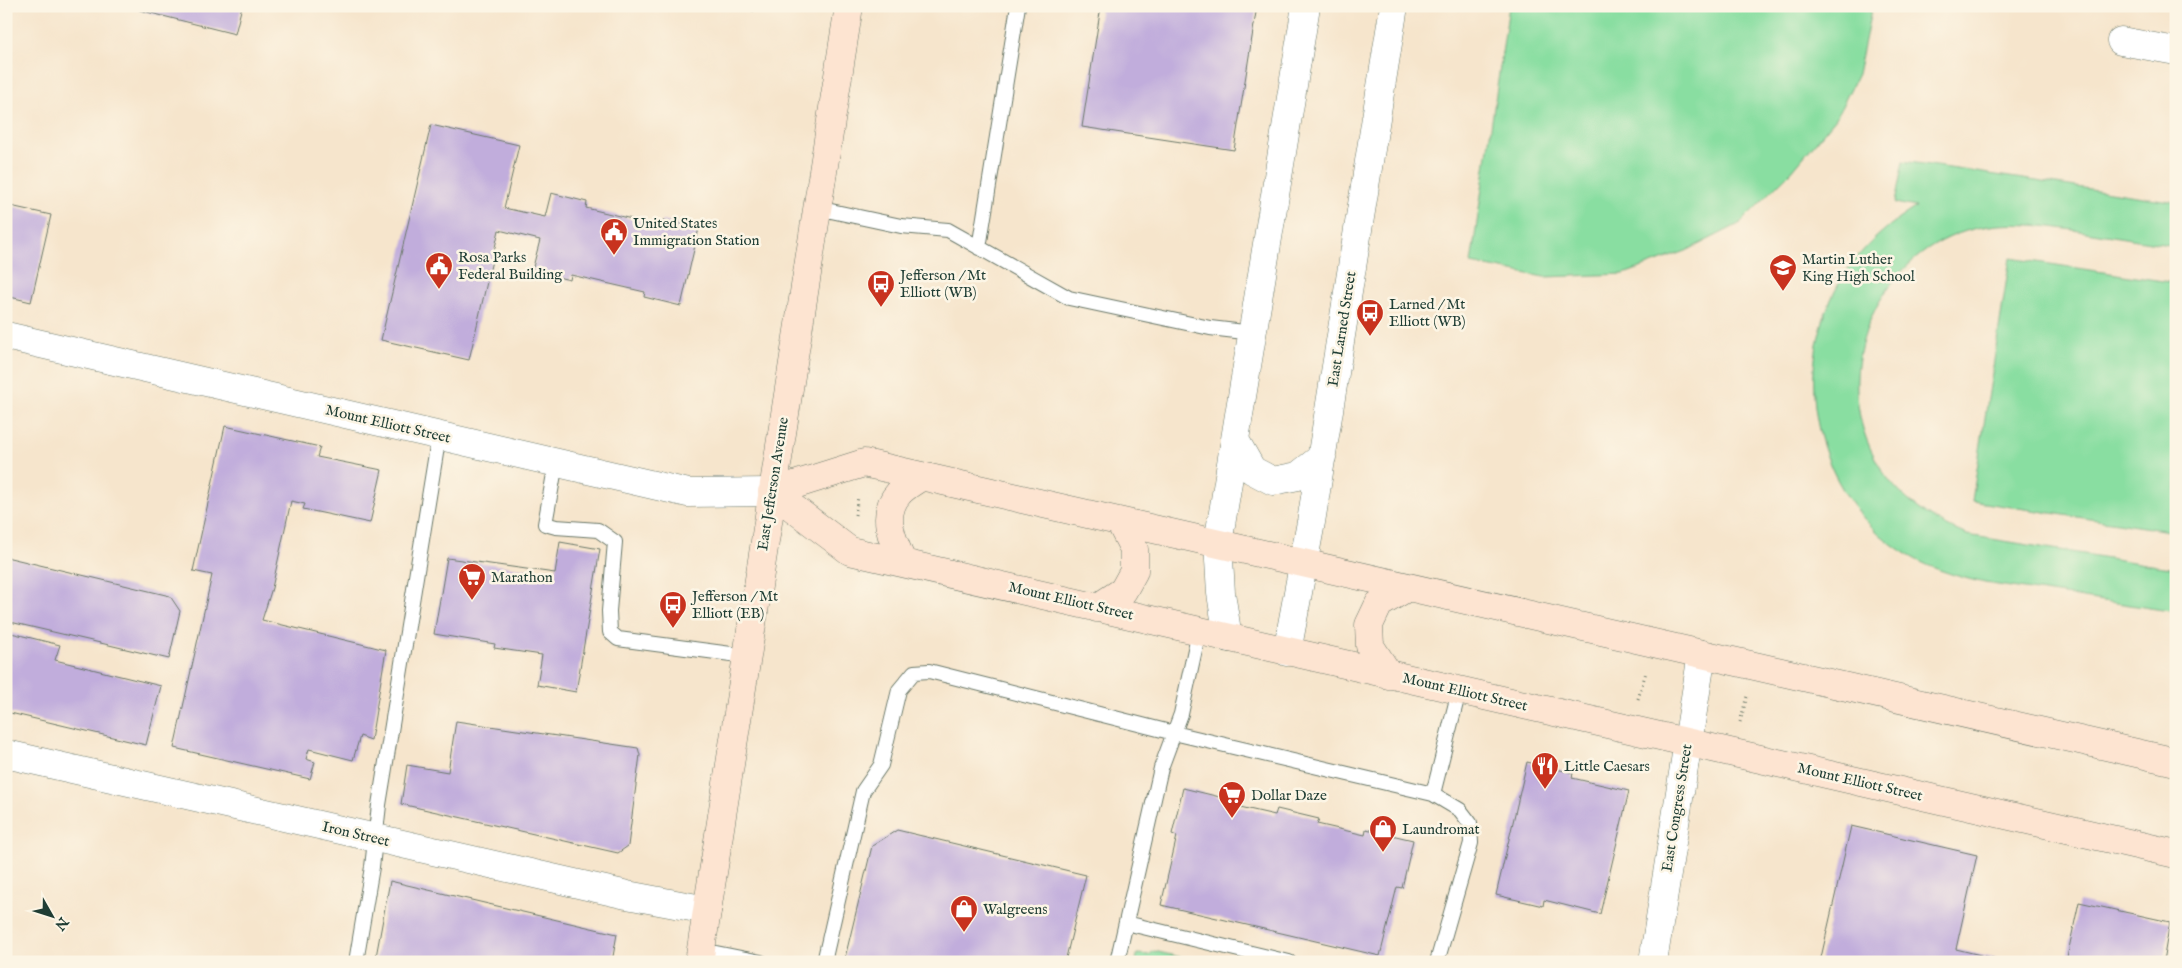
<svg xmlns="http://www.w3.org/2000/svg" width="2182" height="968" font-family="'IM FELL English',serif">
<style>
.green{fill:#89dea1;stroke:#548e6a}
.building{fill:#c1addc}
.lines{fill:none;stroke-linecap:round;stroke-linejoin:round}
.service-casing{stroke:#6a7869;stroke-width:16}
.minor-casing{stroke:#6a7869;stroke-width:29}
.tertiary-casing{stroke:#6a7869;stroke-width:29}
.secondary-casing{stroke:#6a7869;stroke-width:29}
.path{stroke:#6a7869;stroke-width:3;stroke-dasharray:1 4;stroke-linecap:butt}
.service{stroke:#fff;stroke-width:14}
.minor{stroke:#fff;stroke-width:28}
.tertiary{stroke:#fff;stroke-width:28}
.secondary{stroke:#fde4d1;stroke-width:28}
.labels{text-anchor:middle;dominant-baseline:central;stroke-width:5;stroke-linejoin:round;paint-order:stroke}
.poi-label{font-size:15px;fill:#1f3d34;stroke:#fcf5e5;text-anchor:start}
.street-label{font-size:15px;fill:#1f3d34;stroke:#fcf5e5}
</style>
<rect width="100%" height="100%" fill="#fcf5e5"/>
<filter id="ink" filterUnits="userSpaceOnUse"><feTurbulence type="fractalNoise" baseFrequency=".02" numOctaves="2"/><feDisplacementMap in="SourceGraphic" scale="10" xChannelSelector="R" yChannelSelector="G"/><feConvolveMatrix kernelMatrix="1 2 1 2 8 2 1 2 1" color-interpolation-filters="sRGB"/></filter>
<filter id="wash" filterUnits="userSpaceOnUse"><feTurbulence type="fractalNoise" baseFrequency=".0096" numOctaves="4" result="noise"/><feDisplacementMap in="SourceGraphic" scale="20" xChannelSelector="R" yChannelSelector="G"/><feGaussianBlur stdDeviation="1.12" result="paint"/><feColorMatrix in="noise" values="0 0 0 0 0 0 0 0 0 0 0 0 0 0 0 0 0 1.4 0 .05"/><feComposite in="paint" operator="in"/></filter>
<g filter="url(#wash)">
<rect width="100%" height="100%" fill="#f6e5cc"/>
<path class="green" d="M 1509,6 L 1872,6 L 1858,74 L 1836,118 L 1791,172 L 1739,224 L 1686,251 L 1624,274 L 1544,277 L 1471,263 Z
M 1903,161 L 2176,202 L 2176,246 C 2146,241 2116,237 2086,232 C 2046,226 2006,219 1966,231 C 1874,260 1830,372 1874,456 C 1893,495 1928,519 1967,535 L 2176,569 L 2176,612 L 1985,583 C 1954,576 1924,567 1897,548 C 1807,485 1787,353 1851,265 C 1869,241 1891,223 1916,207 L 1895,203 Z
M 2010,258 L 2176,283 L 2176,532 L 1972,501 Z
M 1154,951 L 1201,962 L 1136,962 L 1137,954 L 1149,955 Z"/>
<g id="blocks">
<path class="building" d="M 140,6 L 242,6 L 235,34 L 139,10 Z
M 727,6 L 755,6 L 754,11 Z
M 1101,6 L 1257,6 L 1234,150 L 1082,127 Z
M 431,125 L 519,145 L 504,208 L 545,217 L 551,193 L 587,202 L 586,208 L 661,226 L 663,220 L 699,228 L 681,306 L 644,297 L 645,292 L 571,275 L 570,280 L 532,271 L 540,240 L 499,230 L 469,360 L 381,340 Z
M 6,205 L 51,215 L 31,302 L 6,296 Z
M 225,426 L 320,447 L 317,457 L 382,470 L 370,523 L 303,509 L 305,504 L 291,501 L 272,588 L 262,620 L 386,650 L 371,740 L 360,736 L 353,760 L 309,749 L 306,759 L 315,762 L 310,779 L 174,748 L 212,575 L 193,571 Z
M 560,542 L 600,549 L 576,692 L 537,685 L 542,655 L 494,648 L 495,644 L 434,634 L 447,558 L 555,573 Z
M 6,557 L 170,596 L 180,611 L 169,659 L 6,621 Z
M 7,632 L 60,645 L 55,660 L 161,686 L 146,745 L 6,712 Z
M 456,721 L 638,748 L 640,755 L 628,846 L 618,853 L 401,804 L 407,765 L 448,772 Z
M 1527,762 L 1573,773 L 1572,778 L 1629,791 L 1600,914 L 1544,900 L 1543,906 L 1496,895 Z
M 1183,788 L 1228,799 L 1227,804 L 1275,815 L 1277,809 L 1319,819 L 1317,824 L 1365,835 L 1366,829 L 1413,840 L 1402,888 L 1397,887 L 1380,956 L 1161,905 L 1177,836 L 1172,834 Z
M 1851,826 L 1977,855 L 1956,949 L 2009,962 L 1820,962 Z
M 897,830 L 1086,875 L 1065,962 L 844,962 L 872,846 Z
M 390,881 L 617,934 L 612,962 L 465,962 L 451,960 L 451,962 L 375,962 Z
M 2079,902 L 2170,922 L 2163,962 L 2066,962 Z"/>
</g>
</g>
<g filter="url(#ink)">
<use href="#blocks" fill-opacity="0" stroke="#6a7869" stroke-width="1"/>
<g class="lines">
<defs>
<path id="service" d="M 817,208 L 901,226 L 948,230 L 1069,298 L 1210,328 L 1253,333
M 979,248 L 1018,6
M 556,463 L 545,524 L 556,527 L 598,530 L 615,542 L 609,611 L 610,632 L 618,639 L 746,656
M 1433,794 L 1459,691
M 1126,923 L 1289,962
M 701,950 L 761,962
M 356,962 L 372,867 L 379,805 L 439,435
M 824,962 L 863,791 L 881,765 L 899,690 L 914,672 L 929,671 L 1174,733 L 1433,794 L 1460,810 L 1470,823 L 1471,843 L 1437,962
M 1117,962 L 1161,768 L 1181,714 L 1199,631"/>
<path id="minor" d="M 2121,41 L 2176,51
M 6,336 L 688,493 L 772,492
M 6,754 L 627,895 L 707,910
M 1653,962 L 1702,654"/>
<path id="tertiary" d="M 1235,440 L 1252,470 L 1273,481 L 1298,476 L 1322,457
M 1228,638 L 1221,593 L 1218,543 L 1306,6
M 1287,652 L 1311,522 L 1394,6"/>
<path id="secondary" d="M 772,492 L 850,551 L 2176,854
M 772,492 L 864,463 L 2176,762
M 903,563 C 892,540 880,514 899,493 C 905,486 915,481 922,476
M 1097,608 L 1123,591 L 1134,571 L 1134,549 L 1120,522
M 1389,675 L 1370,646 L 1369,625 L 1379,604 L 1408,587
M 699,962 L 849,6"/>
</defs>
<use href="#service" class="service-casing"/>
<use href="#minor" class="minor-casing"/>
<use href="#tertiary" class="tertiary-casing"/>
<use href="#secondary" class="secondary-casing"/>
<path class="path" d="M 855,515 L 858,497
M 1638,699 L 1646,672
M 1740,722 L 1747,696"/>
<use href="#service" class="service"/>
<use href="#minor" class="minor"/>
<use href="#tertiary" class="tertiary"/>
<use href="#secondary" class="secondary"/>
</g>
</g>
<defs>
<symbol id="civic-pin" viewBox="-11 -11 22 30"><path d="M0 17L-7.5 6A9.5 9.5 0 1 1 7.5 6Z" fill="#c8321e" stroke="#fcf5e5"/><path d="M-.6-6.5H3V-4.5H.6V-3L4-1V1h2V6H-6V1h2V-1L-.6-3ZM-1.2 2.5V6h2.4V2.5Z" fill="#fff"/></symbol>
<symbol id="school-pin" viewBox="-11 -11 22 30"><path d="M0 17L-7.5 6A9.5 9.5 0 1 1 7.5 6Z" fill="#c8321e" stroke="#fcf5e5"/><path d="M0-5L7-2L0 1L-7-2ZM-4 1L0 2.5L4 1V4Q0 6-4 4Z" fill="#fff"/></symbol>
<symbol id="bus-pin" viewBox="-11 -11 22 30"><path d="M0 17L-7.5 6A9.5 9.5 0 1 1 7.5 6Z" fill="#c8321e" stroke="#fcf5e5"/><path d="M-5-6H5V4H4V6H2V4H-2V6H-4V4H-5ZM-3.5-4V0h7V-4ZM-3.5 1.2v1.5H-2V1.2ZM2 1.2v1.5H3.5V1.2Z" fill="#fff"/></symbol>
<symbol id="supermarket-pin" viewBox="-11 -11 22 30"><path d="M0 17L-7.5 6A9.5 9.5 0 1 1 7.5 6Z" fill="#c8321e" stroke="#fcf5e5"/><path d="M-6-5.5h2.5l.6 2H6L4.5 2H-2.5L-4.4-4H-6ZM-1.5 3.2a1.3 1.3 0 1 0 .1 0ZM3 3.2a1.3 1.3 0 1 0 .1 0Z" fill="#fff"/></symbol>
<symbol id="restaurant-pin" viewBox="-11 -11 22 30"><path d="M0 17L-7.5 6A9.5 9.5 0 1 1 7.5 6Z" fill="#c8321e" stroke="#fcf5e5"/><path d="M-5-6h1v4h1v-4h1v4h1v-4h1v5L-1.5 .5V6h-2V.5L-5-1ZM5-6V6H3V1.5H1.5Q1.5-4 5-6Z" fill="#fff"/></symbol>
<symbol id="shop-pin" viewBox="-11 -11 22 30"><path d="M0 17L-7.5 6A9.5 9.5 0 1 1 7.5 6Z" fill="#c8321e" stroke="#fcf5e5"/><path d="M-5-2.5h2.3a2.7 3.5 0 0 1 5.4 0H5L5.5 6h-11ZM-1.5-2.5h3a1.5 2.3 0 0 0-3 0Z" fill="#fff"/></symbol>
</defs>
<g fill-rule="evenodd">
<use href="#civic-pin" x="598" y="216" width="32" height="43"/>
<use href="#civic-pin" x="423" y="250" width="32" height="43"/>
<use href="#school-pin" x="1767" y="252" width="32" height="43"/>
<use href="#bus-pin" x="865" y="268" width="32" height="43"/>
<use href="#bus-pin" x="1354" y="297" width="32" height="43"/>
<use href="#supermarket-pin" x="456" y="561" width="32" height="43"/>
<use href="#bus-pin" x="657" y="589" width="32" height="43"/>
<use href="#restaurant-pin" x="1529" y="750" width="32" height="43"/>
<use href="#supermarket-pin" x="1216" y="779" width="32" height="43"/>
<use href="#shop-pin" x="1367" y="813" width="32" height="43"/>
<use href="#shop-pin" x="948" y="893" width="32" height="43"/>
</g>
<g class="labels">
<g class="poi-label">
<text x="633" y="223">United States<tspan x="633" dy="17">Immigration Station</tspan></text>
<text x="458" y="257">Rosa Parks<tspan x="458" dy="17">Federal Building</tspan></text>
<text x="1802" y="259">Martin Luther<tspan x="1802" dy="17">King High School</tspan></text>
<text x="900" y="275">Jefferson / Mt<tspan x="900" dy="17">Elliott (WB)</tspan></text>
<text x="1389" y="304">Larned / Mt<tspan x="1389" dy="17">Elliott (WB)</tspan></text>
<text x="491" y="577">Marathon</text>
<text x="692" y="596">Jefferson / Mt<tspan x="692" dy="17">Elliott (EB)</tspan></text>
<text x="1564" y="766">Little Caesars</text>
<text x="1251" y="795">Dollar Daze</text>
<text x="1402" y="829">Laundromat</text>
<text x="983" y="909">Walgreens</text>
</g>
<g class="street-label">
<text transform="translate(1342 329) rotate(-81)">East Larned Street</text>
<text transform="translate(388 424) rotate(13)">Mount Elliott Street</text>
<text transform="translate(773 484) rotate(-81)">East Jefferson Avenue</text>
<text transform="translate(1071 601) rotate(13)">Mount Elliott Street</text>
<text transform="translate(1465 692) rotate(13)">Mount Elliott Street</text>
<text transform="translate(1860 782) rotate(13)">Mount Elliott Street</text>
<text transform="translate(1677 808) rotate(-81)">East Congress Street</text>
<text transform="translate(356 834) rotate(13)">Iron Street</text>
</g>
</g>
<rect width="2182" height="968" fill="none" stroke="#fcf5e5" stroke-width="25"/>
<g transform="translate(52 916) rotate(129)" stroke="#fcf5e5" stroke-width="4" paint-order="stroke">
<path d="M0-4L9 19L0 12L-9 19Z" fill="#1f3d34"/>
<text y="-8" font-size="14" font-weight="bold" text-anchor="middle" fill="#1f3d34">N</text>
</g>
</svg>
